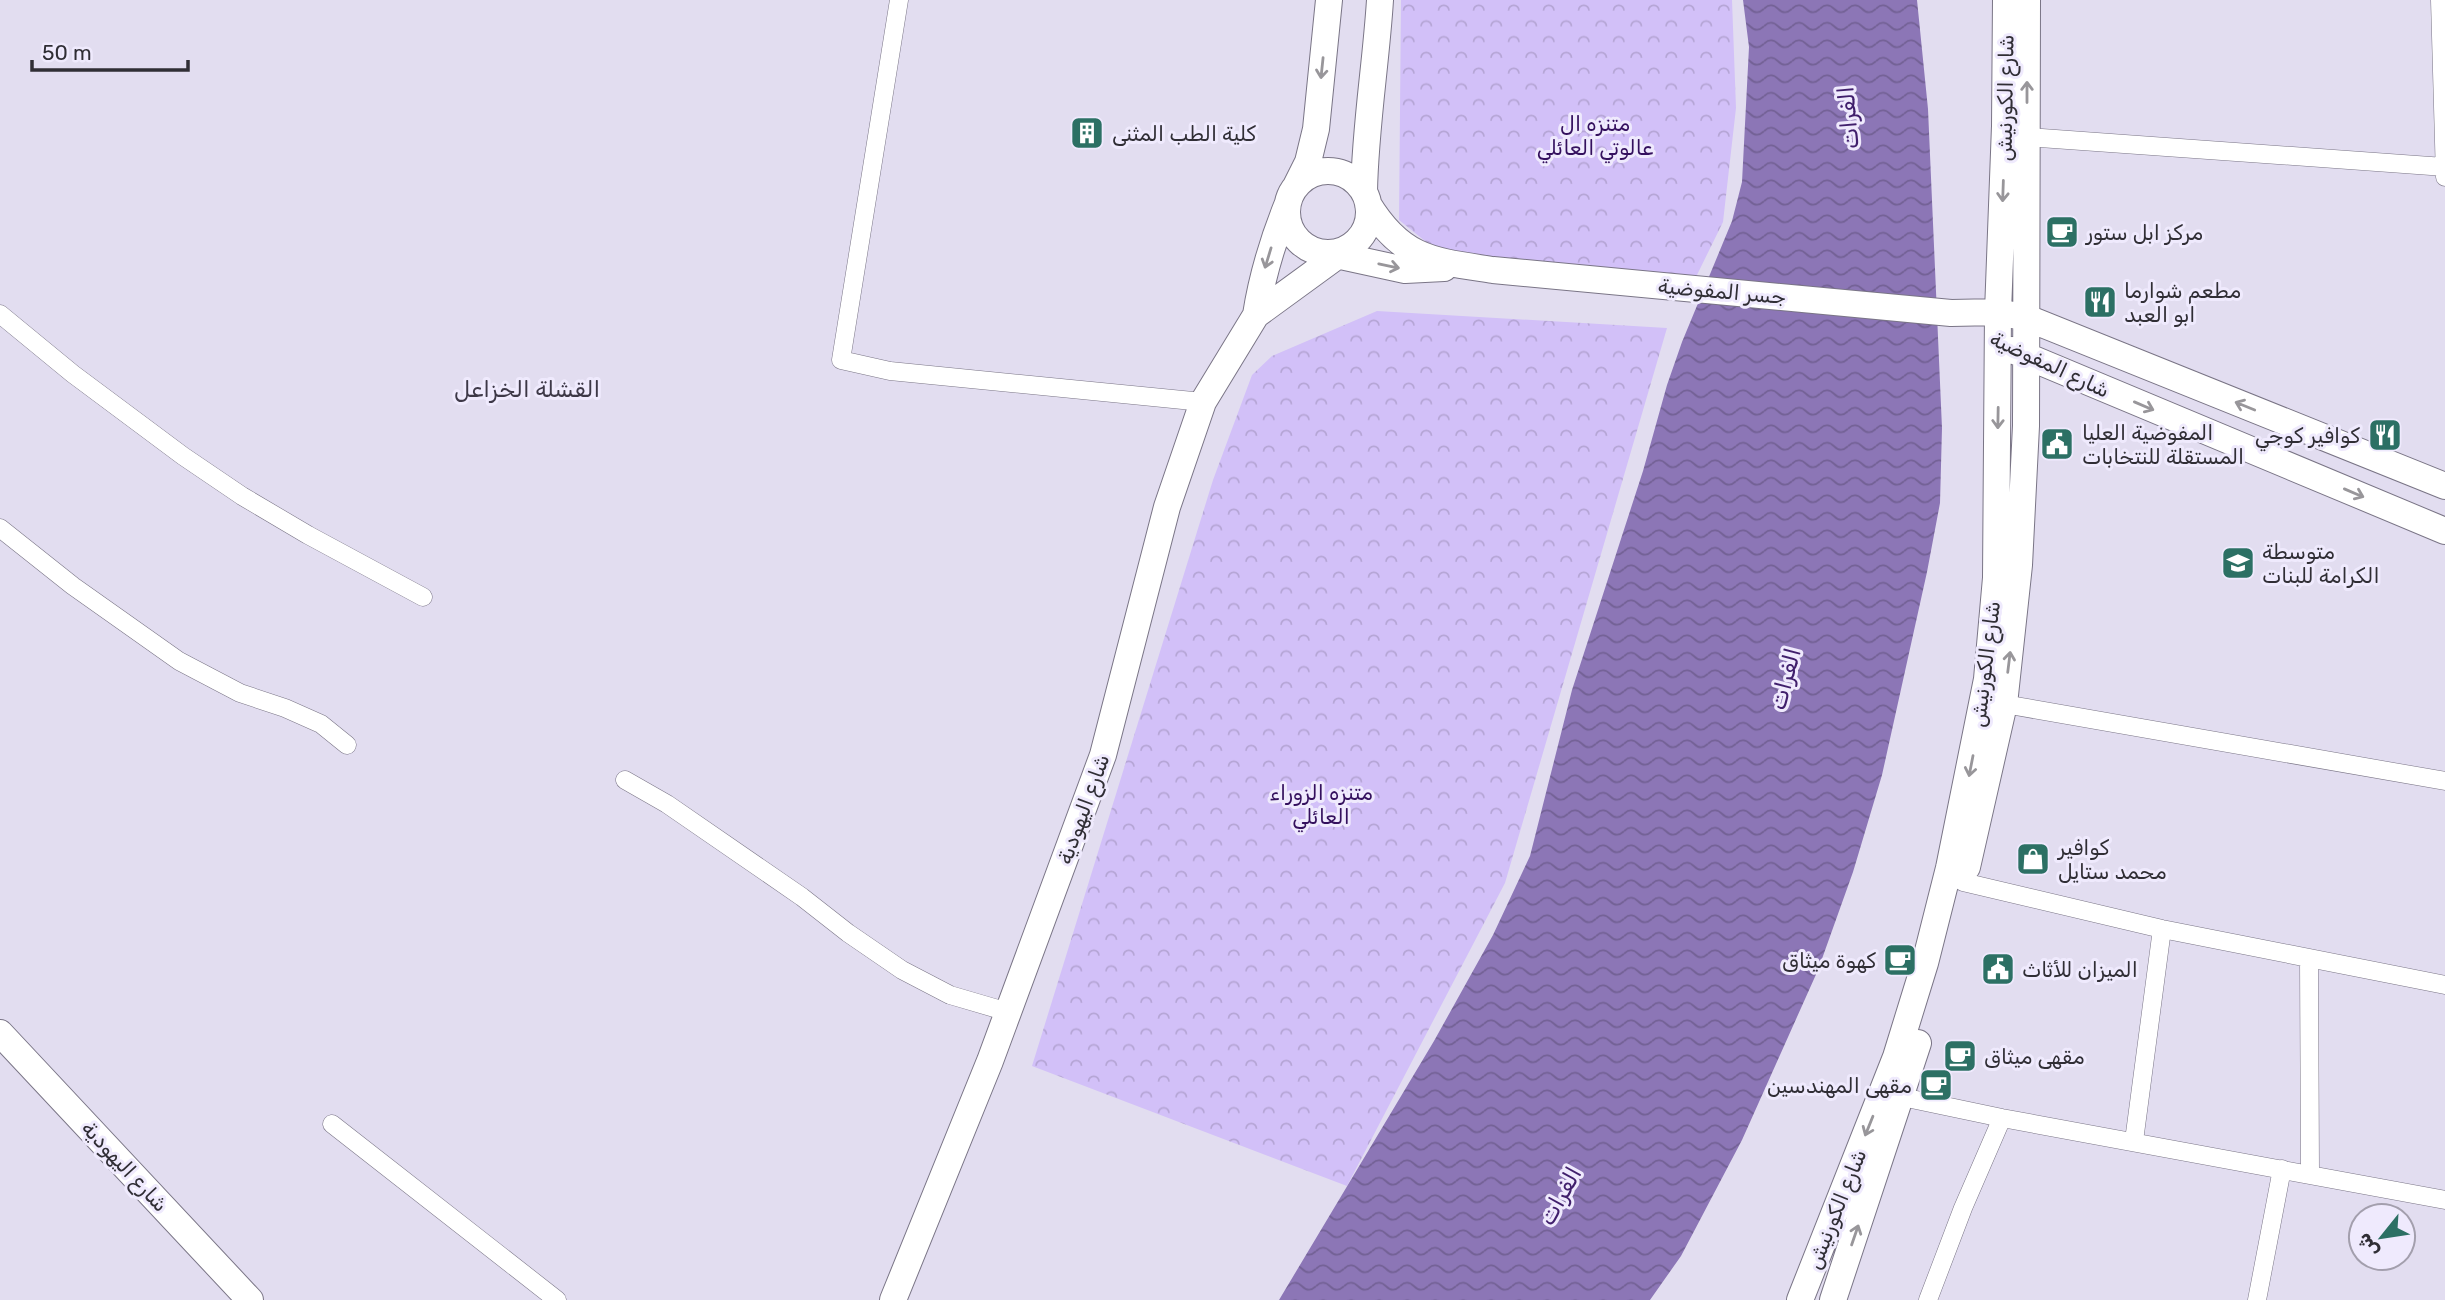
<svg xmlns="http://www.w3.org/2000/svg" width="2445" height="1300" font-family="Rubik,Cairo,sans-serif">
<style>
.park{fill:url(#park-crowns)}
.water{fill:url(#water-waves)}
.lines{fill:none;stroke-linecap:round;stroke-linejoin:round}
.street-casing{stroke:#7a7586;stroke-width:19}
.secondary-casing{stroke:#7a7586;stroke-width:28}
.street{stroke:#fff;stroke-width:18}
.secondary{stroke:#fff;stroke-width:26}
.oneway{stroke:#98969a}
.labels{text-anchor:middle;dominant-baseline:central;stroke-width:6;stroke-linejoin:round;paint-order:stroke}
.street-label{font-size:21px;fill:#302e35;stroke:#efeafd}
.park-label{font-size:21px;fill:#34105e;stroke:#efeafd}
.poi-label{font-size:21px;fill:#302e35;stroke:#efeafd;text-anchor:start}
.water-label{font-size:23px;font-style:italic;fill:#401f6c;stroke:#efeafd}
.neighbourhood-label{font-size:23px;fill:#3d3847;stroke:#efeafd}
</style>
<defs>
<pattern id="park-crowns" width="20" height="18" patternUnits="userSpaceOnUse" patternTransform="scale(1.75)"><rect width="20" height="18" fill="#d2c0f8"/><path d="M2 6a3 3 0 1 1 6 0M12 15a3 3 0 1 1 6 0" fill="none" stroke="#b5a5d5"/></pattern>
<pattern id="water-waves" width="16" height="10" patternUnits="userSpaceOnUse" patternTransform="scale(1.75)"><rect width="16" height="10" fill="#8c76b6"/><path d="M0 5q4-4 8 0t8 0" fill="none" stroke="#736195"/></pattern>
</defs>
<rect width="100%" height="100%" fill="#e2ddf0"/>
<path class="park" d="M 1401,0 L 1732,0 L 1736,108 L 1723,222 L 1696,277 L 1446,258 L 1399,220 Z
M 1377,311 L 1667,328 L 1505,883 L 1347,1186 L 1032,1066 L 1213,480 L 1252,375 L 1272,356 Z"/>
<path class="water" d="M 1743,0 L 1917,0 L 1928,109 L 1942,428 L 1940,503 L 1927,572 L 1882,775 L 1853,872 L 1818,970 L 1742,1140 L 1681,1256 L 1650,1300 L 1279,1300 L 1434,1041 L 1493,935 L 1530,856 L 1572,690 L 1643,471 L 1667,385 L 1682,342 L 1732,221 L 1742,182 L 1749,47 Z"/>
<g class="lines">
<defs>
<path id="street" d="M 899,0 L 841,360 L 890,371 L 1203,402
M 2440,0 L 2445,177
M 2027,137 L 2445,167
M 0,314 L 73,374 L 183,456 L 242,496 L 308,535 L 423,597
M 0,528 L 73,586 L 179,661 L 240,693 L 285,708 L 321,724 L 347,745
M 2004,704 L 2445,781
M 625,780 L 667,804 L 802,897 L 848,933 L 902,970 L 950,995 L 1008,1012
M 1963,882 L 2162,929 L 2445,985
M 2309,958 L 2310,1174
M 1902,1097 L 2002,1118 L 2445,1200
M 332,1124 L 557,1300
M 2134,1141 L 2162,929
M 1928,1300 L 1963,1208 L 2002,1118
M 2257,1300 L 2282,1169"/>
<path id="secondary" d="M1287 212a41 41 0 1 1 82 0a41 41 0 1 1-82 0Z
M 1296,186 L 1308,162 L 1316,129 L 1329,0
M 1364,192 C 1365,128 1376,64 1380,0
M 1368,204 C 1402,260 1434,261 1493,270 L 1951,313 L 1998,312 L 2027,318 L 2445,486
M 1327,253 L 1405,270 L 1444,268
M 1256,315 C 1262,276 1273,240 1288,203
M 2012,350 L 2445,531
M 1967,867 L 2004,704 L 2019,565 L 2026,426 L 2027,0
M 0,1033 L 250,1300
M 893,1300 L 990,1061 L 1103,755 L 1167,507 L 1203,402 L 1256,315 L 1348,248
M 1800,1300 L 1896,1057 L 1925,963 L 1949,868 L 1987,679 L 1996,578 L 1998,312 L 2005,126 L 2006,0
M 1833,1300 L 1918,1043"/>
</defs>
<use href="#street" class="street-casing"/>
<use href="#secondary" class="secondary-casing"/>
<use href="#street" class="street"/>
<use href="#secondary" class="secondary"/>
</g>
<defs><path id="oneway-shaft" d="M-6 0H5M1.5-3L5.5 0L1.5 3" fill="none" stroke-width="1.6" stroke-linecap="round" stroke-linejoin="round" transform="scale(1.75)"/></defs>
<g class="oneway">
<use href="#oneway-shaft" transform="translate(1322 68) rotate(96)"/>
<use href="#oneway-shaft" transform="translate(2027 92) rotate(-90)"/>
<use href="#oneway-shaft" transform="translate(2003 191) rotate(92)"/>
<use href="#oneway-shaft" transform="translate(1268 258) rotate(107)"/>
<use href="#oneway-shaft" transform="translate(1389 266) rotate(12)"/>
<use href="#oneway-shaft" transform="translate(2144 406) rotate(23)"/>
<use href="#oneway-shaft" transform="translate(2245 406) rotate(-158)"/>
<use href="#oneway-shaft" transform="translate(1998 418) rotate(91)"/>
<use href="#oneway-shaft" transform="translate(2354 493) rotate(23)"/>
<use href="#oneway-shaft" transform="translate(2009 662) rotate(-83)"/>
<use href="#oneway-shaft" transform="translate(1971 766) rotate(101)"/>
<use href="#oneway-shaft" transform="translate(1869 1126) rotate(112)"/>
<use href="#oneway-shaft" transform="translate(1855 1235) rotate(-71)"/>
</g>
<defs>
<symbol id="building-square" viewBox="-11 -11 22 22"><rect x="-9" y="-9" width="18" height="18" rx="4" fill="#2c7064" stroke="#efeafd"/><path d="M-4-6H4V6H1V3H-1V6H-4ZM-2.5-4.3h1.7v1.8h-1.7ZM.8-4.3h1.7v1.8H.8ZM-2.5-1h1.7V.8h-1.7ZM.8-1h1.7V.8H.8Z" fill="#fff"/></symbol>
<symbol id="cafe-square" viewBox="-11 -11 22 22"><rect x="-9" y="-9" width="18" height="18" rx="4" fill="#2c7064" stroke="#efeafd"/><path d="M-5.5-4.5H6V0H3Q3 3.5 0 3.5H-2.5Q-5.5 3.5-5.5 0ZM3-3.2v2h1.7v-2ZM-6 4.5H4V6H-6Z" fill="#fff"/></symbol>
<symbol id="restaurant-square" viewBox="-11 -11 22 22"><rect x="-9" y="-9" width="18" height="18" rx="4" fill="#2c7064" stroke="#efeafd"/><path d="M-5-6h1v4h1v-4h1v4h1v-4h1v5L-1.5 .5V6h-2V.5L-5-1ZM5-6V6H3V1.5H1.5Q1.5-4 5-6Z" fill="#fff"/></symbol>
<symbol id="civic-square" viewBox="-11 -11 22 22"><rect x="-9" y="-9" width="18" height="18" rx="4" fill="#2c7064" stroke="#efeafd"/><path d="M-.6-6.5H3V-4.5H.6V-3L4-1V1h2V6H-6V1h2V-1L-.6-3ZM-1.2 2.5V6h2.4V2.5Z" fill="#fff"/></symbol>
<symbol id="school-square" viewBox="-11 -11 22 22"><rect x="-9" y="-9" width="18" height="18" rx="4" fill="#2c7064" stroke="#efeafd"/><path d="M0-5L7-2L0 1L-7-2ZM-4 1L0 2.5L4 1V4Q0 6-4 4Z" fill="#fff"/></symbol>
<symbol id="shop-square" viewBox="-11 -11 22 22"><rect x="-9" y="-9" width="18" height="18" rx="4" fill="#2c7064" stroke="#efeafd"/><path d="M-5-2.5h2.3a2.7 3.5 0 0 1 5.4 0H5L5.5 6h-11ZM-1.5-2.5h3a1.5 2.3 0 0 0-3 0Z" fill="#fff"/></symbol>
</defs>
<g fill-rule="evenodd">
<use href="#building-square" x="1068" y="114" width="38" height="38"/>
<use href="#cafe-square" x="2043" y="213" width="38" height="38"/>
<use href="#restaurant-square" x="2081" y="283" width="38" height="38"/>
<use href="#restaurant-square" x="2366" y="416" width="38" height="38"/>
<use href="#civic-square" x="2038" y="425" width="38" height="38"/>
<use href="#school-square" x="2219" y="544" width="38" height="38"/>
<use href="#shop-square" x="2014" y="840" width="38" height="38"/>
<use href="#cafe-square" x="1881" y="941" width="38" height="38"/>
<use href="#civic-square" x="1979" y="950" width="38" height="38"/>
<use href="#cafe-square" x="1941" y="1037" width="38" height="38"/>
<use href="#cafe-square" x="1917" y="1066" width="38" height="38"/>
</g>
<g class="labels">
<g class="street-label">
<text transform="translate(2005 98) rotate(-89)">شارع الكورنيش</text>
<text transform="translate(1722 291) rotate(5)">جسر المفوضية</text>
<text transform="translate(2050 364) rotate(25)">شارع المفوضية</text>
<text transform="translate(1985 664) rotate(-83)">شارع الكورنيش</text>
<text transform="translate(1083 809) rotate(-70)">شارع اليهودية</text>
<text transform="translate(125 1166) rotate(47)">شارع اليهودية</text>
<text transform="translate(1836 1209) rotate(-68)">شارع الكورنيش</text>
</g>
<g class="park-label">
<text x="1595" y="123">متنزه ال<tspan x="1595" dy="24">عالوتي العائلي</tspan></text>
<text x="1321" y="792">متنزه الزوراء<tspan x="1321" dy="24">العائلي</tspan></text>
</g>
<g class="poi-label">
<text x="1112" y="133">كلية الطب المثنى</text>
<text x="2086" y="232">مركز ابل ستور</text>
<text x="2124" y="290">مطعم شوارما<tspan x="2124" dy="24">ابو العبد</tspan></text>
<text x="2082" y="432">المفوضية العليا<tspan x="2082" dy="24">المستقلة للنتخابات</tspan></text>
<text x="2360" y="435" text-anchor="end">كوافير كوجي</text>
<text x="2262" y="551">متوسطة<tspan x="2262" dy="24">الكرامة للبنات</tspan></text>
<text x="2058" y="847">كوافير<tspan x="2058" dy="24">محمد ستايل</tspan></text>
<text x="1876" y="960" text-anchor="end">كهوة ميثاق</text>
<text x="2022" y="969">الميزان للأثاث</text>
<text x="1984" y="1056">مقهى ميثاق</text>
<text x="1912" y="1085" text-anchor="end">مقهى المهندسين</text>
</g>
<g class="water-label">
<text transform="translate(1848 118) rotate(-95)">الفرات</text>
<text transform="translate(1785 679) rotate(-75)">الفرات</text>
<text transform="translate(1560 1196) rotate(-61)">الفرات</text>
</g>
<g class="neighbourhood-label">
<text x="527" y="389">القشلة الخزاعل</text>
</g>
</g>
<g transform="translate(2382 1237) rotate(240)"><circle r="33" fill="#efeafd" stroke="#a39fad" stroke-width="2"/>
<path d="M0-5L12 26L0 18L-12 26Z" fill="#2c7064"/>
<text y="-10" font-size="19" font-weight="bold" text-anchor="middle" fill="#302e35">ش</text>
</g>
<path d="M32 60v10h156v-10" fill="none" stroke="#302e35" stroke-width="3.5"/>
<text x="42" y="60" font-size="21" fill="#302e35" stroke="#efeafd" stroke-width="5" paint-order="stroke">50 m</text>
</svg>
